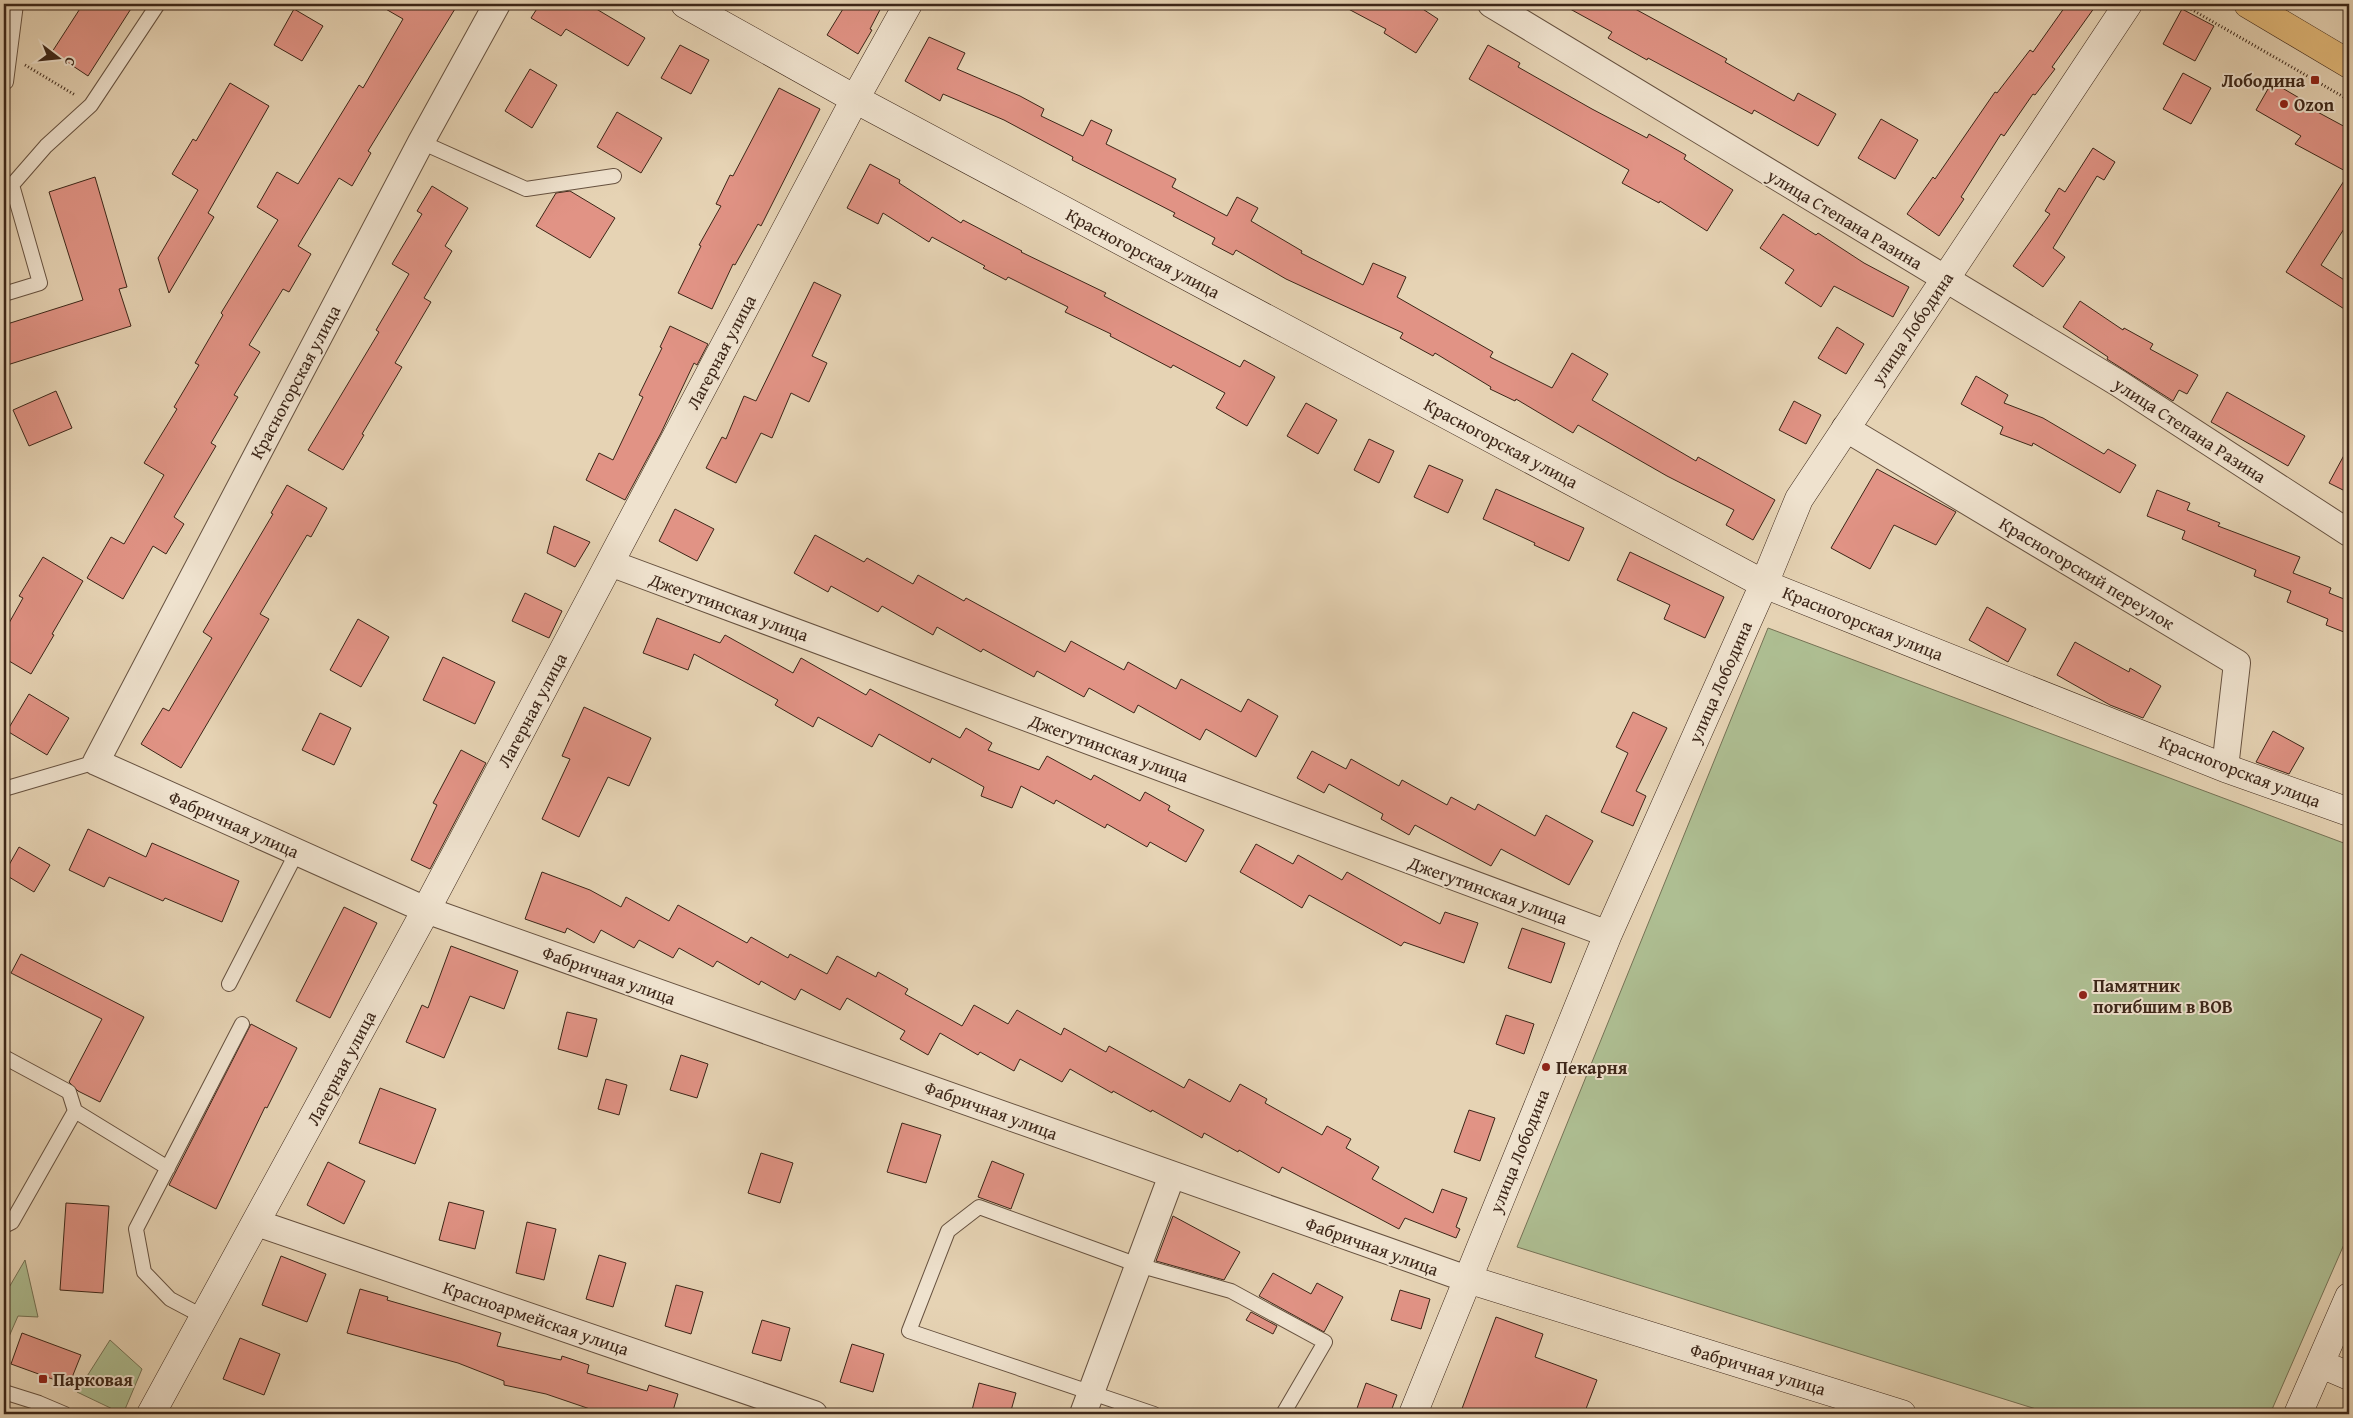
<svg xmlns="http://www.w3.org/2000/svg" width="2353" height="1418" font-family="'Gentium Book Plus',serif">
<style>
.green{fill:#aebe92;stroke:#757255}
.building{fill:#e19385;stroke:#3c2618}
.lines{fill:none;stroke-linecap:round;stroke-linejoin:round}
.lane-casing{stroke:#66513f;stroke-width:16}
.street-casing{stroke:#66513f;stroke-width:28}
.secondary-casing{stroke:#3c2618;stroke-width:29}
.primary-casing{stroke:#3c2618;stroke-width:29}
.path{stroke:#3c2618;stroke-width:3;stroke-dasharray:1 2.5;stroke-linecap:butt}
.lane{stroke:#efe2ce;stroke-width:14}
.street{stroke:#efe2ce;stroke-width:26}
.secondary{stroke:#efe2ce;stroke-width:28}
.primary{stroke:#e3ba7a;stroke-width:28}
.poi-dot{fill:#8f2418;stroke:#efe2ce;stroke-width:2}
.labels{text-anchor:middle;dominant-baseline:central;stroke-width:4;stroke-linejoin:round;paint-order:stroke}
.poi-label{font-size:18px;font-weight:bold;fill:#3c2618;stroke:#efe2ce;text-anchor:start}
.street-label{font-size:18px;fill:#3c2618;stroke:#efe2ce}
</style>
<rect width="100%" height="100%" fill="#e6d3b4"/>
<filter id="stains"><feTurbulence type="fractalNoise" baseFrequency=".004" numOctaves="4"/><feColorMatrix values="0 0 0 0 .2 0 0 0 0 .09 0 0 0 0 .02 0 0 0 .5 -.17"/></filter>
<radialGradient id="worn" r=".72"><stop offset=".6" stop-color="#630" stop-opacity="0"/><stop offset="1" stop-color="#630" stop-opacity=".3"/></radialGradient>
<path class="green" d="M 1768,628 L 2349,845 L 2349,1233 L 2270,1414 L 2052,1414 L 1517,1247 Z
M 25,1260 L 38,1317 L 18,1316 L 4,1348 L 4,1296 Z
M 110,1340 L 142,1369 L 123,1414 L 77,1392 Z"/>
<path class="building" d="M 83,4 L 134,4 L 88,76 L 52,52 Z
M 377,4 L 458,4 L 368,151 L 371,153 L 352,186 L 339,178 L 298,246 L 311,254 L 289,292 L 283,289 L 249,345 L 260,352 L 234,395 L 238,397 L 211,443 L 216,446 L 174,517 L 184,524 L 166,554 L 153,546 L 123,599 L 87,578 L 111,537 L 124,544 L 164,475 L 144,463 L 177,409 L 174,407 L 199,365 L 195,363 L 223,315 L 221,313 L 278,220 L 257,207 L 277,172 L 298,184 L 359,85 L 363,88 L 403,19 Z
M 540,4 L 588,4 L 645,38 L 628,66 L 566,29 L 561,36 L 531,18 Z
M 846,4 L 883,4 L 870,29 L 872,30 L 858,54 L 827,35 Z
M 1339,4 L 1415,4 L 1438,19 L 1416,53 L 1384,33 L 1386,29 Z
M 1561,4 L 1626,4 L 1727,59 L 1725,62 L 1794,101 L 1798,93 L 1836,114 L 1818,146 L 1754,110 L 1752,114 L 1648,58 L 1647,60 L 1608,38 L 1612,32 Z
M 2067,4 L 2097,4 L 2052,67 L 2055,69 L 2035,95 L 2033,94 L 2004,136 L 2001,134 L 1961,197 L 1964,199 L 1939,236 L 1907,214 L 1933,177 L 1935,179 L 1995,92 L 1997,93 L 2030,50 L 2033,52 Z
M 294,9 L 323,26 L 302,61 L 274,45 Z
M 2182,9 L 2214,26 L 2195,61 L 2163,44 Z
M 929,37 L 965,53 L 957,69 L 1020,96 L 1044,109 L 1041,116 L 1083,136 L 1091,120 L 1112,130 L 1106,144 L 1176,179 L 1172,187 L 1227,216 L 1237,197 L 1258,208 L 1251,221 L 1302,251 L 1301,253 L 1363,285 L 1373,263 L 1406,277 L 1397,297 L 1493,352 L 1490,357 L 1552,388 L 1572,353 L 1608,374 L 1592,400 L 1696,461 L 1698,457 L 1775,500 L 1753,540 L 1726,525 L 1734,510 L 1667,476 L 1578,425 L 1573,433 L 1516,399 L 1515,401 L 1490,389 L 1491,387 L 1435,353 L 1433,356 L 1400,338 L 1403,333 L 1286,279 L 1236,250 L 1233,255 L 1212,244 L 1215,238 L 1173,216 L 1175,213 L 1072,160 L 1073,157 L 1004,120 L 943,94 L 940,101 L 905,81 Z
M 680,45 L 709,60 L 691,94 L 661,78 Z
M 1488,45 L 1520,63 L 1518,67 L 1592,109 L 1647,138 L 1649,134 L 1686,155 L 1684,159 L 1733,190 L 1707,231 L 1660,201 L 1659,203 L 1622,183 L 1629,170 L 1469,79 Z
M 530,69 L 557,85 L 532,128 L 505,111 Z
M 2183,73 L 2211,88 L 2191,124 L 2163,109 Z
M 2272,82 L 2301,99 L 2299,102 L 2349,129 L 2349,221 L 2321,265 L 2349,283 L 2349,312 L 2286,272 L 2349,173 L 2295,144 L 2301,136 L 2256,110 Z
M 230,83 L 269,106 L 208,213 L 214,217 L 169,293 L 158,258 L 198,190 L 172,174 L 193,139 L 196,141 Z
M 779,88 L 820,109 L 761,226 L 758,224 L 735,265 L 733,264 L 712,309 L 678,293 L 701,246 L 699,245 L 721,206 L 716,204 L 730,175 L 733,176 Z
M 617,112 L 662,138 L 641,173 L 597,147 Z
M 1881,119 L 1918,140 L 1895,179 L 1858,158 Z
M 2093,148 L 2115,162 L 2104,180 L 2097,176 L 2053,248 L 2065,257 L 2043,287 L 2013,266 L 2050,214 L 2045,211 L 2059,188 L 2065,192 Z
M 870,164 L 900,180 L 899,183 L 961,223 L 963,220 L 1022,251 L 1021,252 L 1106,293 L 1104,296 L 1240,367 L 1244,360 L 1275,377 L 1247,426 L 1216,408 L 1225,393 L 1173,365 L 1171,368 L 1110,336 L 1111,334 L 1065,312 L 1068,307 L 1008,277 L 1006,280 L 983,268 L 985,266 L 932,237 L 929,242 L 883,213 L 878,224 L 847,208 Z
M 95,177 L 127,287 L 119,289 L 131,326 L 4,366 L 4,325 L 83,300 L 49,192 Z
M 432,186 L 468,208 L 445,246 L 452,251 L 424,298 L 431,302 L 395,363 L 402,367 L 362,434 L 364,435 L 343,470 L 308,450 L 379,332 L 376,330 L 409,274 L 392,264 L 422,214 L 417,211 Z
M 570,191 L 615,218 L 590,258 L 536,226 L 556,193 Z
M 1783,214 L 1816,235 L 1818,233 L 1864,263 L 1909,287 L 1893,317 L 1834,286 L 1821,307 L 1785,283 L 1794,270 L 1760,248 Z
M 814,282 L 841,295 L 812,356 L 827,363 L 809,402 L 791,393 L 772,438 L 761,433 L 736,483 L 706,468 L 722,437 L 726,439 L 744,396 L 756,401 Z
M 2080,301 L 2123,330 L 2124,328 L 2153,344 L 2150,349 L 2198,375 L 2187,394 L 2179,390 L 2173,401 L 2107,359 L 2108,357 L 2063,327 Z
M 670,326 L 708,344 L 697,365 L 694,363 L 661,433 L 625,500 L 586,480 L 599,453 L 613,460 L 643,397 L 639,395 L 662,348 L 660,347 Z
M 1837,327 L 1864,344 L 1846,374 L 1818,358 Z
M 1976,376 L 2008,395 L 2004,403 L 2043,418 L 2104,454 L 2108,449 L 2136,465 L 2120,493 L 2033,443 L 2032,446 L 2000,434 L 2003,427 L 1961,404 Z
M 56,391 L 72,428 L 29,446 L 13,410 Z
M 2227,392 L 2305,436 L 2288,466 L 2211,422 Z
M 1794,401 L 1821,415 L 1806,444 L 1779,430 Z
M 1306,403 L 1337,420 L 1318,454 L 1287,436 Z
M 1369,439 L 1394,451 L 1379,483 L 1354,470 Z
M 2349,446 L 2349,493 L 2329,483 Z
M 1429,465 L 1463,480 L 1448,513 L 1414,497 Z
M 1877,469 L 1956,512 L 1936,545 L 1894,525 L 1870,569 L 1831,548 Z
M 287,485 L 327,508 L 311,537 L 307,535 L 260,614 L 269,619 L 181,768 L 141,744 L 163,708 L 169,711 L 212,638 L 203,632 L 273,514 L 271,513 Z
M 1496,489 L 1584,528 L 1569,561 L 1534,545 L 1535,543 L 1483,519 Z
M 2157,490 L 2190,503 L 2187,510 L 2220,523 L 2218,526 L 2300,557 L 2293,573 L 2331,588 L 2329,593 L 2349,601 L 2349,634 L 2326,625 L 2328,619 L 2287,602 L 2291,591 L 2254,576 L 2256,570 L 2182,539 L 2185,531 L 2147,516 Z
M 675,509 L 714,529 L 697,561 L 659,541 Z
M 554,526 L 590,542 L 575,567 L 547,553 Z
M 815,535 L 864,562 L 867,558 L 913,584 L 918,575 L 964,601 L 966,598 L 1065,652 L 1071,641 L 1124,670 L 1128,662 L 1176,689 L 1181,679 L 1241,712 L 1248,699 L 1278,716 L 1256,757 L 1206,729 L 1200,740 L 1138,705 L 1134,713 L 1089,688 L 1084,697 L 1037,671 L 1034,677 L 983,649 L 981,652 L 937,627 L 933,635 L 882,606 L 878,612 L 831,586 L 828,592 L 794,573 Z
M 1630,552 L 1724,597 L 1705,638 L 1664,619 L 1670,605 L 1617,580 Z
M 43,557 L 83,581 L 52,634 L 54,635 L 31,674 L 4,658 L 4,632 L 23,598 L 19,596 Z
M 525,593 L 562,611 L 549,638 L 512,621 Z
M 1987,607 L 2026,629 L 2008,662 L 1969,640 Z
M 657,618 L 720,643 L 725,635 L 793,673 L 801,658 L 866,695 L 870,689 L 960,738 L 966,728 L 992,743 L 988,750 L 1039,770 L 1047,756 L 1091,780 L 1094,775 L 1140,801 L 1145,792 L 1170,806 L 1168,810 L 1204,830 L 1186,862 L 1150,842 L 1147,847 L 1107,824 L 1105,828 L 1056,800 L 1054,804 L 1021,786 L 1012,808 L 981,796 L 984,787 L 932,758 L 930,763 L 879,734 L 872,747 L 818,717 L 813,727 L 775,705 L 778,700 L 694,654 L 688,670 L 643,653 Z
M 358,619 L 389,637 L 361,687 L 330,670 Z
M 2075,642 L 2129,672 L 2130,668 L 2161,686 L 2143,718 L 2110,705 L 2057,675 Z
M 443,657 L 495,682 L 475,724 L 423,700 Z
M 29,694 L 69,718 L 47,755 L 7,731 Z
M 584,707 L 651,738 L 629,786 L 608,777 L 579,837 L 542,819 L 570,759 L 562,756 Z
M 1633,712 L 1667,728 L 1636,791 L 1646,796 L 1633,826 L 1601,812 L 1628,753 L 1616,747 Z
M 320,713 L 351,728 L 334,765 L 302,750 Z
M 2273,731 L 2304,748 L 2289,774 L 2256,762 Z
M 461,750 L 486,763 L 430,869 L 411,860 L 437,805 L 433,803 Z
M 1312,751 L 1346,769 L 1351,759 L 1399,786 L 1402,780 L 1447,805 L 1451,797 L 1475,810 L 1478,804 L 1535,836 L 1546,815 L 1593,841 L 1569,885 L 1501,849 L 1491,866 L 1415,825 L 1409,835 L 1381,819 L 1383,814 L 1329,784 L 1324,793 L 1297,778 Z
M 88,829 L 146,857 L 152,843 L 239,881 L 222,922 L 165,898 L 163,901 L 109,877 L 104,887 L 69,870 Z
M 1256,844 L 1293,864 L 1298,855 L 1342,880 L 1347,872 L 1440,924 L 1445,912 L 1478,923 L 1464,963 L 1404,942 L 1401,946 L 1309,895 L 1302,908 L 1277,893 L 1240,872 Z
M 19,847 L 50,865 L 34,892 L 4,874 Z
M 542,872 L 590,890 L 621,907 L 626,897 L 669,921 L 678,905 L 747,943 L 751,937 L 788,958 L 790,954 L 827,974 L 837,956 L 876,977 L 878,972 L 908,989 L 905,994 L 962,1026 L 974,1005 L 1008,1024 L 1017,1010 L 1061,1035 L 1064,1028 L 1106,1052 L 1109,1046 L 1184,1088 L 1189,1079 L 1230,1102 L 1240,1084 L 1267,1099 L 1265,1103 L 1322,1135 L 1327,1126 L 1351,1139 L 1346,1148 L 1379,1167 L 1372,1179 L 1433,1213 L 1442,1189 L 1467,1198 L 1456,1227 L 1460,1229 L 1456,1238 L 1405,1218 L 1399,1229 L 1282,1167 L 1279,1173 L 1239,1150 L 1238,1152 L 1204,1133 L 1202,1138 L 1152,1110 L 1151,1112 L 1113,1091 L 1112,1093 L 1070,1069 L 1062,1082 L 1020,1059 L 1014,1071 L 980,1052 L 978,1055 L 940,1033 L 928,1055 L 900,1039 L 905,1031 L 847,998 L 840,1010 L 801,989 L 795,1000 L 761,981 L 759,985 L 717,961 L 713,967 L 679,948 L 673,958 L 639,940 L 634,948 L 601,930 L 594,943 L 567,928 L 565,933 L 525,919 Z
M 344,907 L 377,923 L 330,1018 L 296,1001 Z
M 1522,928 L 1565,943 L 1551,983 L 1508,968 Z
M 451,946 L 518,971 L 504,1009 L 470,996 L 444,1058 L 406,1042 L 422,1005 L 428,1008 Z
M 21,954 L 144,1017 L 100,1102 L 78,1091 L 69,1082 L 102,1019 L 11,973 Z
M 567,1012 L 597,1019 L 587,1057 L 558,1049 Z
M 1506,1015 L 1534,1024 L 1524,1054 L 1496,1044 Z
M 251,1024 L 297,1048 L 267,1108 L 265,1107 L 216,1209 L 169,1185 Z
M 681,1055 L 708,1064 L 697,1098 L 670,1090 Z
M 606,1079 L 627,1085 L 619,1115 L 598,1109 Z
M 380,1088 L 436,1109 L 415,1164 L 359,1143 Z
M 1469,1110 L 1495,1118 L 1480,1161 L 1454,1152 Z
M 902,1123 L 941,1135 L 926,1183 L 887,1172 Z
M 761,1153 L 793,1163 L 780,1203 L 748,1193 Z
M 992,1161 L 1024,1174 L 1011,1209 L 978,1197 Z
M 328,1162 L 365,1181 L 344,1224 L 307,1205 Z
M 449,1202 L 484,1211 L 475,1249 L 439,1240 Z
M 66,1203 L 109,1206 L 103,1293 L 60,1290 Z
M 1173,1216 L 1240,1252 L 1224,1280 L 1156,1261 Z
M 527,1222 L 556,1229 L 544,1280 L 516,1273 Z
M 599,1255 L 626,1263 L 613,1307 L 586,1299 Z
M 281,1256 L 326,1274 L 307,1322 L 262,1305 Z
M 1273,1273 L 1311,1294 L 1317,1283 L 1343,1297 L 1324,1332 L 1259,1296 Z
M 676,1285 L 703,1292 L 691,1334 L 665,1326 Z
M 360,1289 L 388,1297 L 387,1300 L 501,1333 L 497,1346 L 561,1360 L 562,1356 L 589,1365 L 587,1373 L 647,1391 L 649,1385 L 678,1394 L 672,1414 L 591,1414 L 593,1410 L 546,1394 L 504,1385 L 504,1381 L 458,1363 L 347,1333 Z
M 1400,1290 L 1430,1299 L 1421,1329 L 1391,1320 Z
M 1251,1312 L 1277,1326 L 1273,1334 L 1246,1320 Z
M 1496,1317 L 1543,1334 L 1535,1357 L 1597,1380 L 1584,1414 L 1460,1414 Z
M 762,1320 L 790,1328 L 781,1361 L 752,1353 Z
M 22,1333 L 81,1355 L 69,1385 L 11,1364 Z
M 240,1338 L 280,1354 L 264,1395 L 223,1379 Z
M 852,1344 L 884,1354 L 873,1392 L 840,1382 Z
M 979,1383 L 1016,1393 L 1010,1414 L 971,1414 Z
M 1366,1383 L 1397,1395 L 1390,1414 L 1355,1414 Z"/>
<g class="lines">
<defs>
<path id="lane" d="M 6,82 L 16,4
M 421,142 L 526,189 L 614,176
M 4,294 L 40,283 L 12,185 L 46,146 L 91,105 L 158,4
M 4,789 L 96,762
M 229,984 L 297,852
M 4,1057 L 69,1092 L 75,1111 L 168,1168
M 4,1226 L 12,1222 L 75,1111
M 204,1317 L 170,1299 L 144,1272 L 136,1229 L 242,1024
M 4,1392 L 39,1403 L 65,1414
M 1154,1414 L 909,1331 L 948,1231 L 979,1207 L 1138,1265 L 1231,1291 L 1325,1342 L 1283,1414"/>
<path id="street" d="M 497,4 L 421,142 L 96,762 L 426,910 L 1467,1279
M 1491,4 L 2118,383 L 2349,533
M 1845,428 L 2237,663 L 2225,768
M 610,563 L 1608,934
M 257,1223 L 814,1414
M 1083,1414 L 1172,1175"/>
<path id="secondary" d="M 685,4 L 855,99 L 1764,584 L 2225,768 L 2349,812
M 1467,1279 L 1902,1414
M 2321,1364 L 2349,1376
M 151,1414 L 426,910 L 855,99 L 908,4
M 1413,1414 L 1608,934 L 1764,584 L 1799,499 L 2128,4
M 2298,1414 L 2349,1297"/>
<path id="primary" d="M 2248,4 L 2349,64"/>
</defs>
<use href="#lane" class="lane-casing"/>
<use href="#street" class="street-casing"/>
<use href="#secondary" class="secondary-casing"/>
<use href="#primary" class="primary-casing"/>
<path class="path" d="M 2182,4 L 2349,100
M 25,65 L 75,95"/>
<use href="#lane" class="lane"/>
<use href="#street" class="street"/>
<use href="#secondary" class="secondary"/>
<use href="#primary" class="primary"/>
</g>
<g class="poi-dot">
<rect x="2310" y="75" width="10" height="10" rx="2.5"/>
<circle cx="2284" cy="104" r="5"/>
<circle cx="2083" cy="995" r="5"/>
<circle cx="1546" cy="1067" r="5"/>
<rect x="38" y="1374" width="10" height="10" rx="2.5"/>
</g>
<g class="labels">
<g class="poi-label">
<text x="2305" y="80" text-anchor="end">Лободина</text>
<text x="2294" y="104">Ozon</text>
<text x="2093" y="985">Памятник<tspan x="2093" dy="21">погибшим в ВОВ</tspan></text>
<text x="1556" y="1067">Пекарня</text>
<text x="53" y="1379">Парковая</text>
</g>
<g class="street-label">
<text transform="translate(1845 219) rotate(31)">улица Степана Разина</text>
<text transform="translate(1143 253) rotate(28)">Красногорская улица</text>
<text transform="translate(1912 328) rotate(-56)">улица Лободина</text>
<text transform="translate(721 352) rotate(-62)">Лагерная улица</text>
<text transform="translate(295 382) rotate(-62)">Красногорская улица</text>
<text transform="translate(2190 430) rotate(33)">улица Степана Разина</text>
<text transform="translate(1501 443) rotate(28)">Красногорская улица</text>
<text transform="translate(2087 573) rotate(31)">Красногорский переулок</text>
<text transform="translate(729 607) rotate(20)">Джегутинская улица</text>
<text transform="translate(1863 623) rotate(22)">Красногорская улица</text>
<text transform="translate(1720 682) rotate(-66)">улица Лободина</text>
<text transform="translate(532 710) rotate(-62)">Лагерная улица</text>
<text transform="translate(1109 748) rotate(20)">Джегутинская улица</text>
<text transform="translate(2240 771) rotate(21)">Красногорская улица</text>
<text transform="translate(234 824) rotate(24)">Фабричная улица</text>
<text transform="translate(1488 890) rotate(20)">Джегутинская улица</text>
<text transform="translate(609 975) rotate(20)">Фабричная улица</text>
<text transform="translate(341 1068) rotate(-62)">Лагерная улица</text>
<text transform="translate(991 1110) rotate(20)">Фабричная улица</text>
<text transform="translate(1519 1151) rotate(-68)">улица Лободина</text>
<text transform="translate(1372 1246) rotate(20)">Фабричная улица</text>
<text transform="translate(536 1318) rotate(19)">Красноармейская улица</text>
<text transform="translate(1758 1369) rotate(17)">Фабричная улица</text>
</g>
</g>
<rect width="2353" height="1418" fill="none" stroke="#e6d3b4" stroke-width="20"/>
<rect x="5" y="5" width="2343" height="1408" fill="none" stroke="#3c2618" stroke-width="2.5"/>
<rect x="10" y="10" width="2333" height="1398" fill="none" stroke="#3c2618"/>
<g transform="translate(58 58) rotate(106)" stroke="#efe2ce" stroke-width="4" paint-order="stroke">
<path d="M0-4L9 19L0 12L-9 19Z" fill="#3c2618"/>
<text y="-8" font-size="14" font-weight="bold" text-anchor="middle" fill="#3c2618">С</text>
</g>
<rect width="100%" height="100%" filter="url(#stains)"/>
<rect width="100%" height="100%" fill="url(#worn)"/>
</svg>
